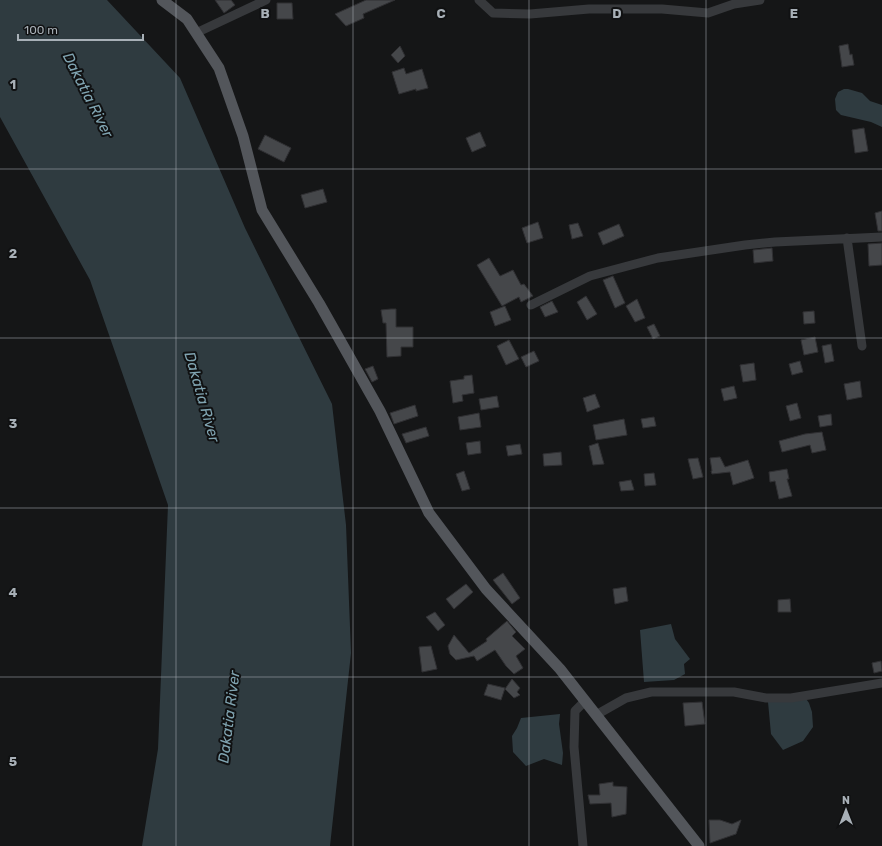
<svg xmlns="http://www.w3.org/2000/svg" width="882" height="846" font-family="Rubik,sans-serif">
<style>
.water{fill:#2f3b40}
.building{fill:#45474a;stroke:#303033}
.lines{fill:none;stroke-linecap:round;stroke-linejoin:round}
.minor{stroke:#37393c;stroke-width:9}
.major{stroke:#53565b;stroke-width:11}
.grid{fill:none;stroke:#a8b0b7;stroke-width:1;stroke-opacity:0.55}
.labels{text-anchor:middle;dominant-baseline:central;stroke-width:4;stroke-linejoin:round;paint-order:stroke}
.water-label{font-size:15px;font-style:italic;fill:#80a4b1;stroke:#101112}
.grid-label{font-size:13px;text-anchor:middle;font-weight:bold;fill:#a8b0b7;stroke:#101112;stroke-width:4;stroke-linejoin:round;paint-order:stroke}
</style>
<rect width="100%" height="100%" fill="#151617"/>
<path class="water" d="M 0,0 L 107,0 L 180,78 L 245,228 L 332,404 L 346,525 L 351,653 L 330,846 L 142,846 L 158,749 L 168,505 L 90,280 L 0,117 Z
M 844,89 L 848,89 L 862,93 L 870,101 L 882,105 L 882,127 L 871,122 L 841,115 L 836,110 L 835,99 L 838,92 Z
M 671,624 L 675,639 L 690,659 L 684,664 L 685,674 L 674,680 L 644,682 L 640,630 Z
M 804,696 L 809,703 L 812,712 L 813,727 L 803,741 L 783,750 L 771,734 L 768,702 Z
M 560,714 L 559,724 L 563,753 L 562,765 L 544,759 L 526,766 L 513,752 L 512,736 L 517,728 L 521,718 Z"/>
<path class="building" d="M 215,0 L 231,0 L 235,5 L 224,13 Z
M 366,0 L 395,0 L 363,14 L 364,18 L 346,26 L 335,14 Z
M 277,3 L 292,3 L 293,19 L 277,19 Z
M 848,44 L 850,55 L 852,54 L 854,65 L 842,67 L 839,46 Z
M 400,46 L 405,56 L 398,63 L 391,55 Z
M 404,68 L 406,74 L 422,69 L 428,88 L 416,91 L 416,89 L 399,94 L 392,72 Z
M 864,128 L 868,151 L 855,153 L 852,130 Z
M 480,132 L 486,146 L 472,152 L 466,138 Z
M 265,135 L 291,148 L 284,162 L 258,149 Z
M 323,189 L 327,202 L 305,208 L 301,195 Z
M 882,211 L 882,231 L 878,231 L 875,213 Z
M 538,222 L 543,238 L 527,243 L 522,228 Z
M 578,223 L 583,236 L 572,239 L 569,225 Z
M 619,224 L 624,236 L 603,245 L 598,233 Z
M 882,243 L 882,265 L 869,266 L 868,244 Z
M 772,248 L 773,261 L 754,263 L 753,250 Z
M 489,258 L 500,276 L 513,270 L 521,285 L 524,284 L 533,296 L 521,302 L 519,297 L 502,306 L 477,265 Z
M 613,276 L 625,303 L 615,308 L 603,280 Z
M 586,296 L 597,314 L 587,320 L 577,302 Z
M 637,299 L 645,318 L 635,322 L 626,306 Z
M 552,301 L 558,312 L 545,317 L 540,307 Z
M 505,306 L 511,320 L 495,326 L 490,312 Z
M 391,309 L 396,309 L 396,327 L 413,327 L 413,347 L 401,347 L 401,356 L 387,357 L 386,323 L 383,323 L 381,310 Z
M 814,311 L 815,323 L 804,324 L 803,312 Z
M 654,324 L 660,336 L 653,339 L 647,327 Z
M 815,337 L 818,352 L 804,355 L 801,340 Z
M 509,340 L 519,359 L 506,365 L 497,346 Z
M 831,344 L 834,361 L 825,363 L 822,346 Z
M 534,351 L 539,361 L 526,367 L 521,357 Z
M 800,361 L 803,372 L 792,375 L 789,364 Z
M 754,363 L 756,380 L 743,382 L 740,365 Z
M 373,366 L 378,379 L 372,382 L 365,369 Z
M 472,375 L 474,393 L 462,395 L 463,401 L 453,403 L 450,381 L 464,379 L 464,376 Z
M 860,381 L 862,397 L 847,400 L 844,384 Z
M 734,386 L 737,398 L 724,401 L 721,389 Z
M 595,394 L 600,407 L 587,412 L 583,398 Z
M 497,396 L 499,407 L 481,410 L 479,399 Z
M 797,403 L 801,418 L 790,421 L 786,406 Z
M 415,405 L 418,416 L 394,424 L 390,413 Z
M 479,413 L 481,427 L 460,430 L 458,417 Z
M 831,414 L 832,425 L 820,427 L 818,416 Z
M 654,417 L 656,426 L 643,428 L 641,419 Z
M 624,419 L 627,435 L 596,440 L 593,425 Z
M 426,427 L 429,436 L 406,443 L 402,434 Z
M 822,432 L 826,450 L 812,453 L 810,445 L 782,452 L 779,441 L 805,434 Z
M 480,441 L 481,453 L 468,455 L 466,443 Z
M 598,443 L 604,464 L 593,465 L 589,446 Z
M 520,444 L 522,454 L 508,456 L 506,446 Z
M 561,452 L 562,465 L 544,466 L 543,454 Z
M 720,457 L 725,467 L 748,460 L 754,478 L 733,485 L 730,472 L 712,474 L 711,471 L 712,471 L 710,458 Z
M 698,458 L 703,477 L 693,479 L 688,459 Z
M 787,469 L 789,479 L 787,479 L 792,496 L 779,499 L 775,481 L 770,482 L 769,472 Z
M 464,471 L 470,489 L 462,491 L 456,474 Z
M 654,473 L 656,485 L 645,486 L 644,474 Z
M 631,480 L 634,490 L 621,491 L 619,482 Z
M 503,573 L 520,598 L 512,604 L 493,580 Z
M 466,584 L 473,592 L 454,609 L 446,599 Z
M 626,587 L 628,601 L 615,604 L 613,589 Z
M 790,599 L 791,612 L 778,612 L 778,600 Z
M 435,612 L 445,625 L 438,631 L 426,617 Z
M 507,621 L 516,632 L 512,636 L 525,649 L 516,656 L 523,668 L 514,674 L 506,666 L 495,650 L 477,661 L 474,656 L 456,660 L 450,654 L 448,646 L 454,635 L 469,653 L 487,641 L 486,639 Z
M 431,646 L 437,669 L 422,672 L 419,647 Z
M 881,661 L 882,671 L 874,673 L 872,663 Z
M 512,679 L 520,688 L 517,692 L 520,695 L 514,698 L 505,689 Z
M 488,684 L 505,688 L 501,700 L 484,695 Z
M 702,702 L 705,724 L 685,726 L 683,703 Z
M 613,782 L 613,786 L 627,787 L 626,814 L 612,817 L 611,803 L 590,804 L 588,795 L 600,795 L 599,784 Z
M 709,820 L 720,820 L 732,824 L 741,820 L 736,834 L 710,843 Z"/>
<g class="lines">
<path class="minor" d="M 479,0 L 493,13 L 530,14 L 589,9 L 662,9 L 708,13 L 734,4 L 760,0
M 196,33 L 266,0
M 847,238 L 862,346
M 531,305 L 590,276 L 658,258 L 745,245 L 775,242 L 882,237
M 596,715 L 626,698 L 651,692 L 734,692 L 766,698 L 791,698 L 882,683
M 583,846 L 574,747 L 575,711 L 585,701"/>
<path class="major" d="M 162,0 L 187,19 L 219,68 L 243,136 L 262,210 L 319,303 L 380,411 L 429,513 L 486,589 L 560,669 L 699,846"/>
</g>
<path class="grid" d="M 176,0 L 176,846M 353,0 L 353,846M 529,0 L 529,846M 706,0 L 706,846M 0,169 L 882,169M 0,338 L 882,338M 0,508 L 882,508M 0,677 L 882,677"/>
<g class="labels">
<g class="water-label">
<text transform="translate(88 95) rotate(63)">Dakatia River</text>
<text transform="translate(202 397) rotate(74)">Dakatia River</text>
<text transform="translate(229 717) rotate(-83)">Dakatia River</text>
</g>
</g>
<g class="grid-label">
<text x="265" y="18">B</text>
<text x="441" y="18">C</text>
<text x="617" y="18">D</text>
<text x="794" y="18">E</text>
<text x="13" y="89">1</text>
<text x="13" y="258">2</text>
<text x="13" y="428">3</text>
<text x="13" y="597">4</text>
<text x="13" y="766">5</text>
</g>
<g transform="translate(846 810)" stroke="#101112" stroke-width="3" paint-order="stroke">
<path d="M0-3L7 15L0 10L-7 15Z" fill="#a8b0b7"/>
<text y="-6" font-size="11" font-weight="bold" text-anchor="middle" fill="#a8b0b7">N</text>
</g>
<path d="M18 34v6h125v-6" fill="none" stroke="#a8b0b7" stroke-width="2"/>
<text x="24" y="34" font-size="12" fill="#a8b0b7" stroke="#101112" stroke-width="3" paint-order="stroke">100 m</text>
</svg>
